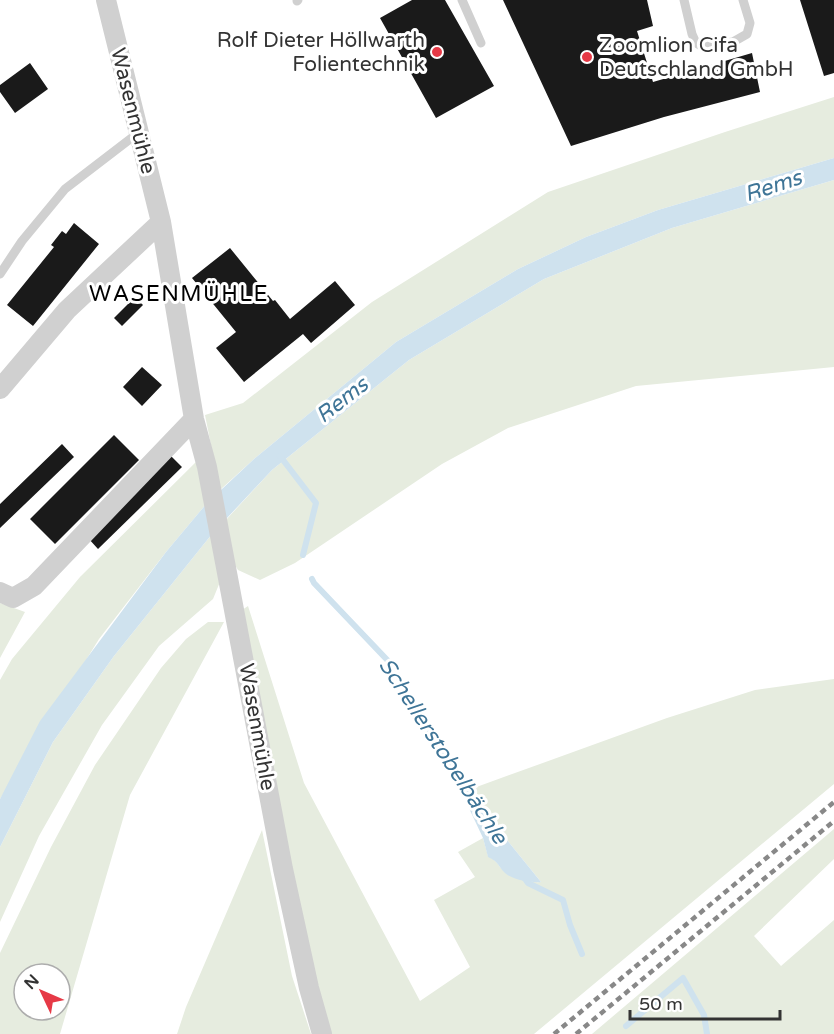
<svg xmlns="http://www.w3.org/2000/svg" width="834" height="1034" font-family="'Varela Round',sans-serif">
<style>
.green{fill:#e6ecdf;fill-rule:evenodd}
.water{fill:#cfe2ee}
.lines{fill:none;stroke-linecap:round;stroke-linejoin:round}
.stream{stroke:#cfe2ee;stroke-width:6}
.building{fill:#1a1a1a}
.lane{stroke:#d0d0d0;stroke-width:9}
.street{stroke:#d0d0d0;stroke-width:20}
.rail{stroke:#888;stroke-width:4.5;stroke-dasharray:6 4.5;stroke-linecap:butt}
.poi-dot{fill:#e63946;stroke:#fff;stroke-width:2}
.labels{text-anchor:middle;dominant-baseline:central;stroke-width:6;stroke-linejoin:round;paint-order:stroke}
.poi-label{font-size:21px;fill:#333;stroke:#fff;text-anchor:end}
.street-label{font-size:21px;fill:#333;stroke:#fff}
.water-label{font-size:22px;font-style:italic;fill:#3f7597;stroke:#fff}
.neighbourhood-label{font-size:22px;letter-spacing:1.5px;fill:#000;stroke:#fff}
</style>
<rect width="100%" height="100%" fill="#fff"/>
<path class="green" d="M 834,97 L 834,158 L 658,210 L 586,237 L 518,269 L 396,342 L 254,459 L 220,490 L 205,415 L 243,403 L 372,302 L 548,192 L 725,132 Z
M 834,180 L 834,367 L 636,386 L 508,428 L 442,464 L 295,563 L 260,580 L 238,570 L 233,562 L 224,522 L 272,470 L 409,360 L 544,279 L 672,228 Z
M 199,459 L 207,503 L 166,552 L 99,639 L 0,799 L 0,680 L 12,659 L 80,577 Z
M 212,534 L 222,577 L 213,599 L 159,646 L 102,725 L 39,836 L 0,922 L 0,847 L 53,742 L 114,656 Z
M 0,603 L 25,612 L 0,658 Z
M 248,606 L 304,783 L 420,1001 L 470,967 L 434,900 L 475,877 L 458,852 L 483,838 L 488,856 C 499,862 497,865 505,872 C 512,879 532,883 541,882 L 468,792 L 471,789 L 667,718 L 755,690 L 834,679 L 834,784 L 534,1034 L 329,1034 L 315,989 L 242,610 Z
M 208,622 L 224,622 L 130,795 L 60,1034 L 0,1034 L 0,953 L 51,847 L 95,765 L 161,668 L 186,639 ZM 24,974 L 60,974 L 60,1010 L 24,1010 Z
M 834,829 L 834,859 L 754,936 L 781,966 L 834,920 L 834,1034 L 592,1034 Z
M 262,830 L 292,976 L 311,1034 L 177,1034 L 186,1007 Z"/>
<path class="water" d="M 834,158 L 834,180 L 672,228 L 544,279 L 409,360 L 272,470 L 212,534 L 114,656 L 53,742 L 0,847 L 0,799 L 40,721 L 166,552 L 207,503 L 254,459 L 396,342 L 518,269 L 586,237 L 658,210 Z
M 468,792 L 541,882 C 532,883 512,880 505,873 C 497,865 499,862 488,857 L 483,838 L 467,804 Z"/>
<g class="lines">
<path class="stream" d="M 280,456 L 316,503 L 303,555
M 312,579 L 314,583 L 392,665 L 433,742 L 471,798
M 523,876 L 528,883 L 563,900 L 570,925 L 582,954
M 626,1026 L 683,978 L 704,1015 L 707,1034"/>
</g>
<path class="building" d="M 412,0 L 445,0 L 494,86 L 436,118 L 380,18 Z
M 503,0 L 647,0 L 653,26 L 637,31 L 653,82 L 752,53 L 760,92 L 664,117 L 571,146 Z
M 800,0 L 834,0 L 834,73 L 824,76 Z
M 30,63 L 48,89 L 15,113 L 0,92 L 0,85 Z
M 74,223 L 99,244 L 33,326 L 7,305 L 54,247 L 51,245 L 62,231 L 66,234 Z
M 230,248 L 273,301 L 275,300 L 290,319 L 335,281 L 355,305 L 311,343 L 303,334 L 244,382 L 216,348 L 236,332 L 192,278 Z
M 135,297 L 143,305 L 122,326 L 114,318 Z
M 142,367 L 162,385 L 142,406 L 123,387 Z
M 114,435 L 139,460 L 55,544 L 30,519 Z
M 62,444 L 74,457 L 0,528 L 0,504 Z
M 171,456 L 182,467 L 98,549 L 88,538 Z"/>
<g class="lines">
<path class="lane" d="M 462,0 L 481,43
M 684,0 L 692,34 L 696,43 L 701,46 L 733,42 L 747,34 L 750,23 L 743,0
M 297,1 L 298,0
M 0,274 L 22,241 L 65,189 L 138,133"/>
<path class="street" d="M 106,0 L 161,222 L 194,419 L 207,467 L 283,869 L 309,988 L 322,1034
M 0,389 L 67,310 L 161,222
M 0,592 L 13,598 L 34,586 L 194,419"/>
<path class="rail" d="M 554,1034 L 834,802
M 576,1034 L 834,821"/>
</g>
<g class="poi-dot">
<circle cx="437" cy="52" r="6"/>
<circle cx="587" cy="57" r="6"/>
</g>
<g class="labels">
<g class="poi-label">
<text x="425" y="40">Rolf Dieter Höllwarth<tspan x="425" dy="24">Folientechnik</tspan></text>
<text x="599" y="45" text-anchor="start">Zoomlion Cifa<tspan x="599" dy="24">Deutschland GmbH</tspan></text>
</g>
<g class="street-label">
<text transform="translate(133 111) rotate(76)">Wasenmühle</text>
<text transform="translate(257 727) rotate(80)">Wasenmühle</text>
</g>
<g class="water-label">
<text transform="translate(773 186) rotate(-18)">Rems</text>
<text transform="translate(342 400) rotate(-38)">Rems</text>
<text transform="translate(443 751) rotate(57)">Schellerstobelbächle</text>
</g>
<g class="neighbourhood-label">
<text x="179" y="294">WASENMÜHLE</text>
</g>
</g>
<g transform="translate(42 992) rotate(314)"><circle r="28" fill="#ffffff" stroke="#adadad" stroke-width="1.5"/>
<path d="M0-4.5L10 22L0 15L-10 22Z" fill="#e63946"/>
<text y="-9" font-size="16" font-weight="bold" text-anchor="middle" fill="#333333">N</text>
</g>
<path d="M630 1010v9h150v-9" fill="none" stroke="#333333" stroke-width="3"/>
<text x="639" y="1010" font-size="18" fill="#333333" stroke="#ffffff" stroke-width="4.5" paint-order="stroke">50 m</text>
</svg>
